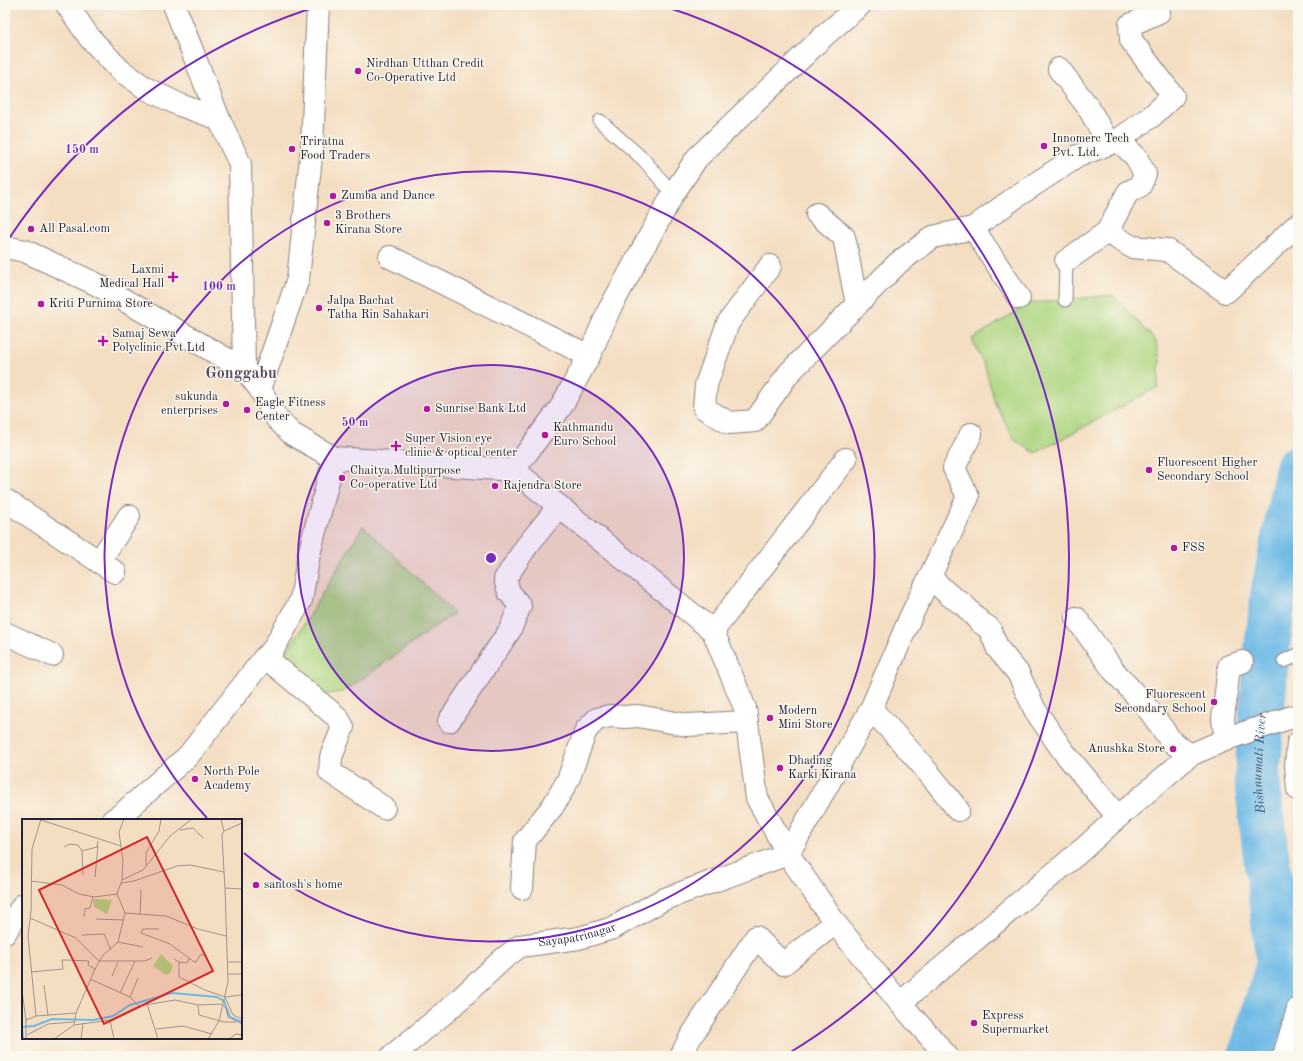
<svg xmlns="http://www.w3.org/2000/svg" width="1303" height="1061" font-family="'Old Standard TT',serif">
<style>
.green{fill:#add681;stroke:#687c5e}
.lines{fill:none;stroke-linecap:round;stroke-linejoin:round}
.river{stroke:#6db9e6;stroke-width:46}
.lane-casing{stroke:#8b807e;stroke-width:15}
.street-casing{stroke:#8b807e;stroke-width:24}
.lane{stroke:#fff;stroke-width:13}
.street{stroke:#fff;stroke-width:22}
.ring{fill:none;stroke:#7b2cbf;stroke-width:2}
.poi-dot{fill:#b5179e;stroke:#fbf7ec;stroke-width:1.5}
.labels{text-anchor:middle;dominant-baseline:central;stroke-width:3;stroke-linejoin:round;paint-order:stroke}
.poi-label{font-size:12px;fill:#22223b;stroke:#fbf7ec;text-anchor:start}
.street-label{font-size:12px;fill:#22223b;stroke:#fbf7ec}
.water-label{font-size:13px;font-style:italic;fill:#3c5777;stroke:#fbf7ec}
.district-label{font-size:16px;font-weight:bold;fill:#584c6a;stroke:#fbf7ec}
.inset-river{fill:none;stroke:#6db9e6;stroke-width:2}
.inset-road{fill:none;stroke:#a0938c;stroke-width:1}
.view{fill:#d62828;fill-opacity:0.15;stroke:#d62828;stroke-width:2}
.inset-edge{fill:none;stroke:#22223b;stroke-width:2}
.centre{fill:#7b2cbf;stroke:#fbf7ec;stroke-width:2}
.ring-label{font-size:12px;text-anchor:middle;font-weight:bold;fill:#7b2cbf;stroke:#fbf7ec;stroke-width:3;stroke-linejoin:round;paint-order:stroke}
</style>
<rect width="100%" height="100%" fill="#fbf7ec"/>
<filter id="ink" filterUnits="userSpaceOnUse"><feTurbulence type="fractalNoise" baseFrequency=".025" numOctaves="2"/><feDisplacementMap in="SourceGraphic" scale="8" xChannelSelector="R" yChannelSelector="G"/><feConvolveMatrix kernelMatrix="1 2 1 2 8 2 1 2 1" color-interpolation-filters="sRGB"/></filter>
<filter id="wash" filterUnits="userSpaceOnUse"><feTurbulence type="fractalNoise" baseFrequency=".012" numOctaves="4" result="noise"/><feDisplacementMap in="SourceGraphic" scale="16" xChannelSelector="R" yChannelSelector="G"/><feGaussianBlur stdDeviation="0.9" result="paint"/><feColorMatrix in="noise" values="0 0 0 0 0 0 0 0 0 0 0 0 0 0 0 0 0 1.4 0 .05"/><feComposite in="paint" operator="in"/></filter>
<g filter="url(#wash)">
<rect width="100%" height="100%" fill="#f4dec2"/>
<path class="green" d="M 1113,295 L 1156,341 L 1160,360 L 1158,387 L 1036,453 L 1014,440 L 995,403 L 985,367 L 972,339 L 1030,303 Z
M 363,526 L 454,613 L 344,692 L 316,695 L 279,665 Z"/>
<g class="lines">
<path class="river" id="s1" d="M 1251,1056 L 1279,964 L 1257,780 L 1266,657 L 1274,590 L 1298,468"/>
</g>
</g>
<g filter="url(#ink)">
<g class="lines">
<defs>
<path id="lane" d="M 600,121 L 644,160 L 673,194
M 1065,300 L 1066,261
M 1284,661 L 1298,655"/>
<g id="street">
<path d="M 67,5 L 89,37 L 120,70 L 147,89 L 180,105 L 219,119"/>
<path d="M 174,5 L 219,119 L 240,164 L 244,369"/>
<path d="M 1059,69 L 1088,107 L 1109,144"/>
<path d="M 817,214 L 844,237 L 857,305"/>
<path d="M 973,228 L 1019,298"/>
<path d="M 1107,232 L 1128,192 L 1140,186 L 1145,174 L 1136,157 L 1118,140"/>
<path d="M 5,247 L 25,251 L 96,284 L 244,369 L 260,389 L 277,419 L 292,434 L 334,458 L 514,470 L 713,631 L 745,708 L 757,798 L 788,854 L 835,923 L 900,1003 L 947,1056"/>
<path d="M 390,257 L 589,356"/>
<path d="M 1066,261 L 1107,232 L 1132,247 L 1167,250 L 1226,292 L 1298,224"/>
<path d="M 770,266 L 728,323 L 706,385 L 704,408 L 729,423 L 755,421 L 789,373 L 898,263 L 933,237 L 973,228 L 1020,194 L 1078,156 L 1118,140 L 1152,116 L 1173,96 L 1131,40 L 1130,25 L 1159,12"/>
<path d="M 260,389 L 298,279 L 312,147 L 318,5"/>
<path d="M 514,470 L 561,407 L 589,356 L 609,310 L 673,194 L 697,158 L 825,35 L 860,5"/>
<path d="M 5,500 L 115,572"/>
<path d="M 99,562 L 129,516"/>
<path d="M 930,577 L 949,595 L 964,605 L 980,622 L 989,628 L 998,649 L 1018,673 L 1035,710 L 1063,751 L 1118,817"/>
<path d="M 1076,618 L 1114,671 L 1149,710 L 1172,742 L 1190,755"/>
<path d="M 713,631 L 846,459"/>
<path d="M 5,633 L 52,655"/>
<path d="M 265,657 L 338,718 L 343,727 L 331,757 L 330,772 L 384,808"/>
<path d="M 871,709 C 902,741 931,774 958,810"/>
<path d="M 449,721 L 510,630 L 520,606 L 509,592 L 505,579 L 526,547 L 559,506"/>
<path d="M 1226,740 L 1223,719 L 1229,666 L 1242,662"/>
<path d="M 1298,743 L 1296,765 L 1298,789"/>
<path d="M 113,820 L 122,814 L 188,756 L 265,657 L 272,651 L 301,600 L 309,554 L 334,458"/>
<path d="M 522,888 L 525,841 L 553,806 L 568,780 L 586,730 L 597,719 L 610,716 L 625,717 L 638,716 L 687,725 L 747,722"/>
<path d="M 5,933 L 23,905"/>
<path d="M 900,1003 L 1083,849 L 1118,817 L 1190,755 L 1232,737 L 1298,715"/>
<path id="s2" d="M 392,1056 L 448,1010 L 503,959 L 520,946 L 579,938 L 613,928 L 662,900 L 788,854 L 871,709 L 910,618 L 968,497 L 954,468 L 971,434"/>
<path d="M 681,1056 L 690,1038 L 756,937 L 783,964 L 835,923"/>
<path d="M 1284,1056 L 1298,1009"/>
</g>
</defs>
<use href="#lane" class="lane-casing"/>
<use href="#street" class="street-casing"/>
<use href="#lane" class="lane"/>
<use href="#street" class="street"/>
</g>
</g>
<circle cx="491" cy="558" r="193" fill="#7b2cbf" fill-opacity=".12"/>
<g class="ring">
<circle cx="491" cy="558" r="193"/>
<path d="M207 818A385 385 0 1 1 244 853"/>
<path d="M6 243A578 578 0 0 1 322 5M660 5A578 578 0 0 1 789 1053"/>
</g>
<g class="poi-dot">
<circle cx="358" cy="71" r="4"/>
<circle cx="1044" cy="146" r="4"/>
<circle cx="292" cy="149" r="4"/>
<circle cx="333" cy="196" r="4"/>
<circle cx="327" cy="223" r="4"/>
<circle cx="31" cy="229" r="4"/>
<path d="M171 271h4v4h4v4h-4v4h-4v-4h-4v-4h4z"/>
<circle cx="41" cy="304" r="4"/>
<circle cx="319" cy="308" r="4"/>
<path d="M101 335h4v4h4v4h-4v4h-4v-4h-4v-4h4z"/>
<circle cx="226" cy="404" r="4"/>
<circle cx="427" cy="409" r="4"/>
<circle cx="247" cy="410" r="4"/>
<circle cx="545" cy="435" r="4"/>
<path d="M394 440h4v4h4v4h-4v4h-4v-4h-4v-4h4z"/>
<circle cx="1149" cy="470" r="4"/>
<circle cx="342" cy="478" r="4"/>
<circle cx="495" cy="486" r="4"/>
<circle cx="1174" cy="548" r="4"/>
<circle cx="1214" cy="702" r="4"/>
<circle cx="770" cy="718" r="4"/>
<circle cx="1173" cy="749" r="4"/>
<circle cx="780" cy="768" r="4"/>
<circle cx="195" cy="779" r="4"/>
<circle cx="256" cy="885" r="4"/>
<circle cx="974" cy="1023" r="4"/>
</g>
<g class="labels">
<g class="poi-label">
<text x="366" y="64">Nirdhan Utthan Credit<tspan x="366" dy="14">Co-Operative Ltd</tspan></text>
<text x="1052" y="139">Innomerc Tech<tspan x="1052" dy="14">Pvt. Ltd.</tspan></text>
<text x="300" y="142">Triratna<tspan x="300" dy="14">Food Traders</tspan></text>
<text x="341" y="196">Zumba and Dance</text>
<text x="335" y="216">3 Brothers<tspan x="335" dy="14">Kirana Store</tspan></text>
<text x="39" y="229">All Pasal.com</text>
<text x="164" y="270" text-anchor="end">Laxmi<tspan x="164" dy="14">Medical Hall</tspan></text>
<text x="327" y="301">Jalpa Bachat<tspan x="327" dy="14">Tatha Rin Sahakari</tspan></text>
<text x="49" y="304">Kriti Purnima Store</text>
<text x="112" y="334">Samaj Sewa<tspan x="112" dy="14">Polyclinic Pvt Ltd</tspan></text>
<text x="218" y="397" text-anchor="end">sukunda<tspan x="218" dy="14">enterprises</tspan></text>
<text x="255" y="403">Eagle Fitness<tspan x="255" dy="14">Center</tspan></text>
<text x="435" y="409">Sunrise Bank Ltd</text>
<text x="553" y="428">Kathmandu<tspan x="553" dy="14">Euro School</tspan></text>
<text x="405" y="439">Super Vision eye<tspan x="405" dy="14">clinic &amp; optical center</tspan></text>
<text x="1157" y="463">Fluorescent Higher<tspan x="1157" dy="14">Secondary School</tspan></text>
<text x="350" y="471">Chaitya Multipurpose<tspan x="350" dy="14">Co-operative Ltd</tspan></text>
<text x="503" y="486">Rajendra Store</text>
<text x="1182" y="548">FSS</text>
<text x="1206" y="695" text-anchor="end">Fluorescent<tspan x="1206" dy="14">Secondary School</tspan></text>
<text x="778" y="711">Modern<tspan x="778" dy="14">Mini Store</tspan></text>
<text x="1165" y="749" text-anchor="end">Anushka Store</text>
<text x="788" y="761">Dhading<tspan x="788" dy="14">Karki Kirana</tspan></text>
<text x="203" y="772">North Pole<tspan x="203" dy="14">Academy</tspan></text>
<text x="264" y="885">santosh's home</text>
<text x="982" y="1016">Express<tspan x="982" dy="14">Supermarket</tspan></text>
</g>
<g class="street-label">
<text stroke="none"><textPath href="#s2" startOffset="227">Sayapatrinagar</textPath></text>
</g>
<g class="water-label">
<text stroke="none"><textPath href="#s1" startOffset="298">Bishnumati River</textPath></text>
</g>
<g class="district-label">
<text x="241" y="374">Gonggabu</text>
</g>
</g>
<g transform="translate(22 819)">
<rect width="220" height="220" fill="#f4dec2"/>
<path d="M 71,80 L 90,81 L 85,95 L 72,88 ZM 139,135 L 151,147 L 148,154 L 144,156 L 131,147 Z" fill="#add681"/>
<path class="inset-river" d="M 1,220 L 0,208 L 12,207 L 30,200 L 71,201 L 91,197 L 108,186 L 150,174 L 195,178 L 202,182 L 208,198 L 220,203"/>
<path class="inset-road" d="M 19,0 L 10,30 L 9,92 L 6,117 L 14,197 L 54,194M 199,0 L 202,12M 19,1 L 99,27M 158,11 L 171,9 L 181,19M 42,28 L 48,25 L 56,26 L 60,32M 124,46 L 124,34 L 137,12 L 139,0M 202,53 L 200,16 L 202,12 L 220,4M 61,56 L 60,32 L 75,28 L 76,22M 73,58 L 76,27M 100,61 L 121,51 L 148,17 L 170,0M 9,62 L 40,66 L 57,75 L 72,78 L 95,75M 99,64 L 112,62 L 155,47 L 168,46 L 202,53 L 203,69 L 220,70M 103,94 L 144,97 L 176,110 L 204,117M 118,96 L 119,71M 62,98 L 63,90 L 68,89 L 71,78M 8,99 L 54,119 L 77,142 L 123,142 L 130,139M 74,100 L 102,101M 137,110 L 121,110 L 119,114 L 148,125 L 171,142 L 174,143 L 179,135 L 182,137M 60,116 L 82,115 L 89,131M 96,123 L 121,128M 152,140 L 157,143 L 157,158 L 183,171 L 203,178 L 219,176M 157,143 L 165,144 L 167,140M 206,143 L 220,143M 9,153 L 41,150 L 40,141 L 44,141 L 67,142 L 66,146 L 73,150M 206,155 L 220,155M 90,157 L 96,143M 68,160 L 108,178 L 117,187M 22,166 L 26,196M 0,172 L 4,201 L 14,197M 98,174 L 113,142M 108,178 L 116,159M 203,178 L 211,196 L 220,200M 125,185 L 136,220M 176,186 L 177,196 L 202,203 L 214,203M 4,201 L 4,220M 88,201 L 92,220M 52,206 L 88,201 L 117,187 L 153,181 L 176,186 L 199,185 L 204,189 L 206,198 L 220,205M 134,210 L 161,207 L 190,215M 5,216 L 26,205 L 52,203M 32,220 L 52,206 L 54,194 L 73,150 L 81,136 L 96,123 L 103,94 L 95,75 L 100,61 L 101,42 L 97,13 L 102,0M 59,220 L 61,204M 186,220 L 197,202 L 206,163 L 203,69M 207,220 L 214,215 L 220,216"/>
<path class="view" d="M 125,18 L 191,152 L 82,205 L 17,71 Z"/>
<rect width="220" height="220" class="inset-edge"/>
</g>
<circle cx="491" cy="558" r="6" class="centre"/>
<g class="ring-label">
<text x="82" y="153">150 m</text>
<text x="219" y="290">100 m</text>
<text x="355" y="426">50 m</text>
</g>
<rect width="1303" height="1061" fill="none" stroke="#fbf7ec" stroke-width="20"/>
</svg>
